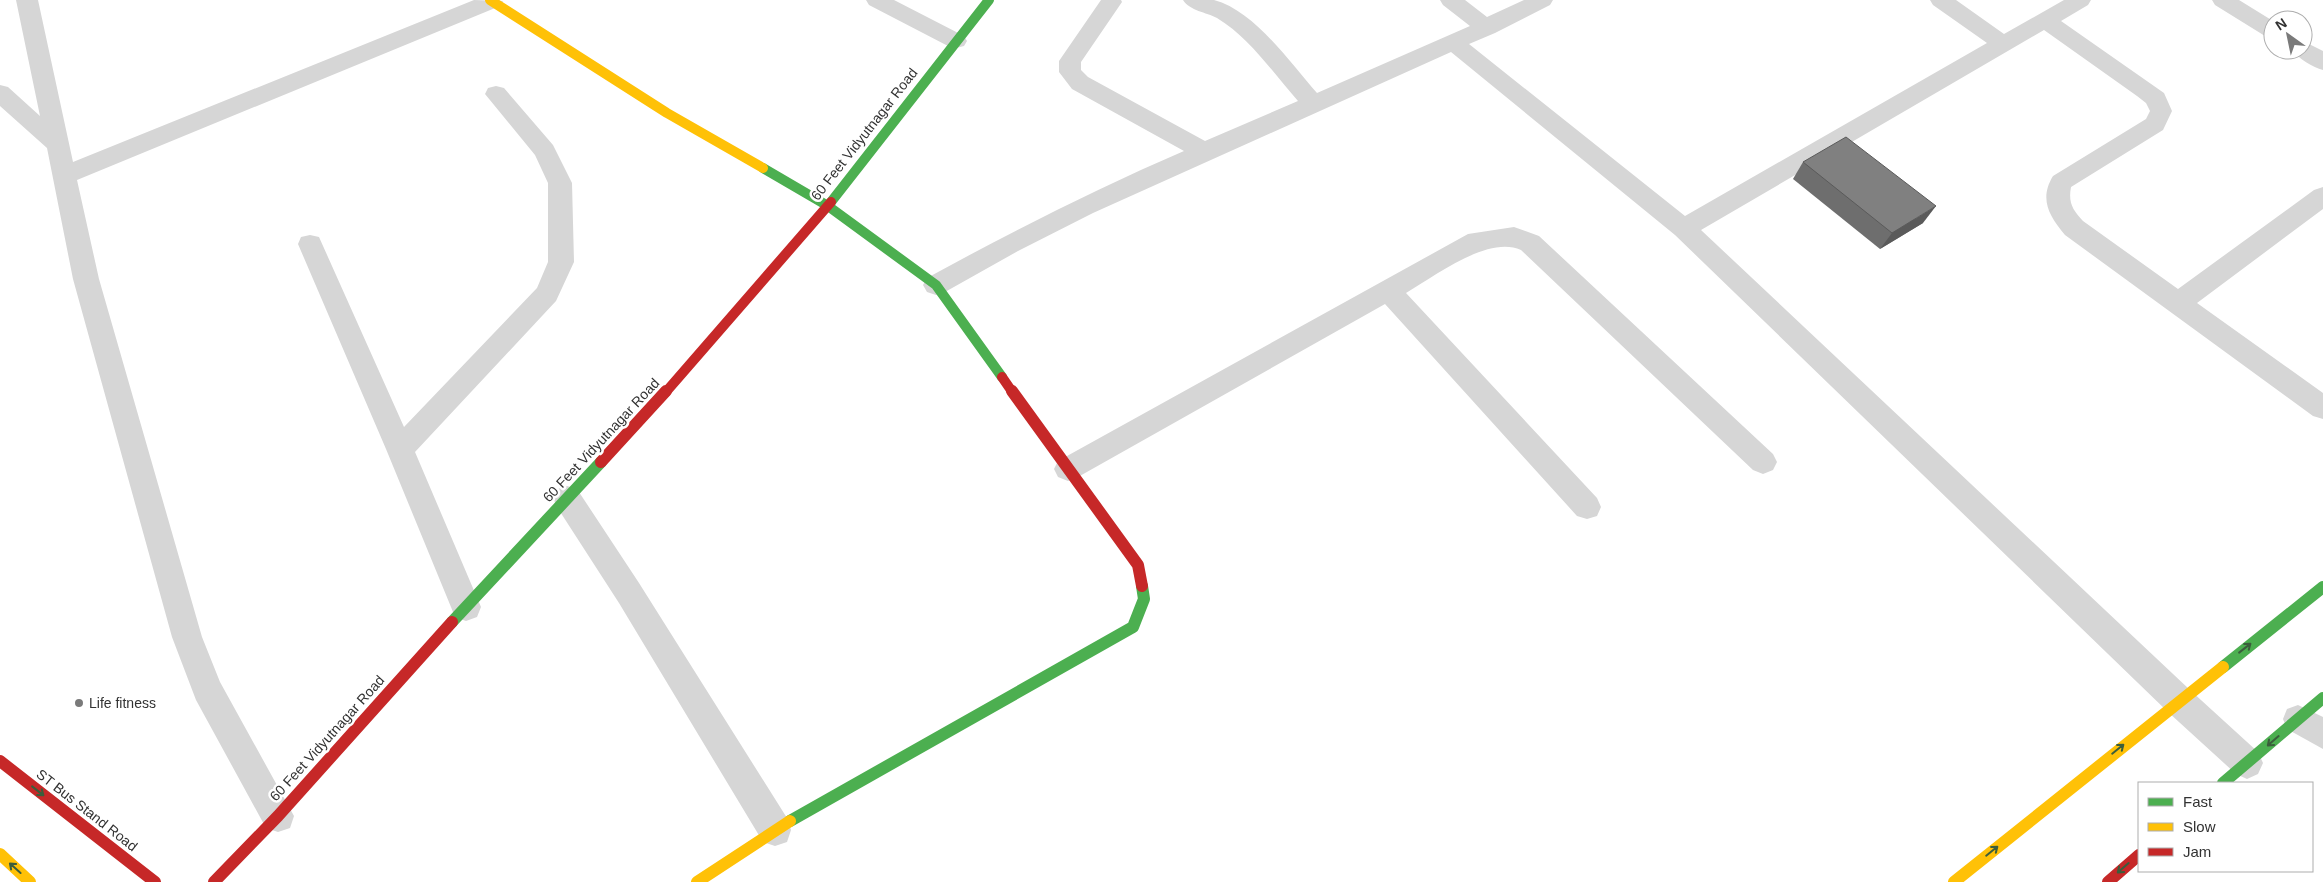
<svg xmlns="http://www.w3.org/2000/svg" width="2323" height="882" font-family="Helvetica,sans-serif">
<style>
.lines{fill:none;stroke-linecap:round;stroke-linejoin:round}
.lane{fill:#d6d6d6;fill-rule:evenodd}
.street{fill:#d6d6d6;fill-rule:evenodd}
.fast-far1{stroke:#4caf50;stroke-width:10}
.fast{stroke:#4caf50;stroke-width:12}
.slow-far1{stroke:#ffc107;stroke-width:10}
.slow{stroke:#ffc107;stroke-width:12}
.jam-far1{stroke:#c62828;stroke-width:10}
.jam{stroke:#c62828;stroke-width:12}
.wall{fill:#6e6e6e}
.shaded-wall{fill:#5a5a5a}
.building{fill:#808080;stroke:#5a5a5a}
.oneway{stroke:#3b5e3c}
.poi-dot{fill:#7a7a7a;stroke:#fff;stroke-width:2}
.labels{text-anchor:middle;dominant-baseline:central;stroke-width:5;stroke-linejoin:round;paint-order:stroke}
.street-label{font-size:14px;fill:#323232;stroke:#fff}
.poi-label{font-size:14px;fill:#323232;stroke:#fff;text-anchor:start}
</style>
<rect width="100%" height="100%" fill="#fff"/>
<g class="lines">
<path class="lane" d="M 2298,705 L 2323,717 L 2323,749 L 2287,729 L 2283,719 L 2287,709 Z"/>
<path class="street" d="M 16,0 L 38,0 L 73,162 L 474,0 L 503,1 L 500,6 L 77,180 L 99,279 L 202,637 L 220,682 L 294,816 L 290,828 L 278,832 L 266,828 L 196,700 L 172,637 L 73,279 L 47,148 L 0,106 L 0,85 L 8,87 L 40,116 Z
M 866,0 L 894,0 L 964,36 L 967,41 L 964,46 L 956,48 L 948,46 L 869,5 Z
M 1101,0 L 1121,0 L 1122,2 L 1081,62 L 1081,70 L 1088,77 L 1205,141 L 1298,101 C 1273,73 1250,38 1217,18 C 1206,12 1190,11 1183,0 C 1193,0 1205,0 1214,0 C 1255,11 1290,63 1317,93 L 1470,26 L 1443,5 L 1440,0 L 1465,0 L 1487,17 L 1524,0 L 1553,0 L 1550,5 L 1495,33 L 1469,44 L 1685,216 L 1987,43 L 1933,5 L 1930,0 L 1956,0 L 2004,34 L 2064,0 L 2091,0 L 2088,5 L 2061,21 L 2164,93 L 2172,111 L 2163,130 L 2071,187 C 2068,203 2073,210 2083,221 L 2178,289 L 2314,190 L 2323,187 L 2323,209 L 2197,303 L 2323,393 L 2323,419 L 2313,416 L 2065,235 C 2049,216 2039,199 2053,176 L 2146,119 L 2150,111 L 2146,103 L 2137,96 L 2044,30 L 1701,230 L 2190,690 L 2258,752 L 2263,763 L 2258,774 L 2247,779 L 2236,774 L 2168,712 L 1675,235 L 1451,52 L 1093,213 L 1018,251 L 945,292 L 936,295 L 927,292 L 923,285 L 927,278 C 1011,232 1096,189 1184,151 L 1072,89 L 1059,72 L 1059,61 Z
M 2212,0 L 2239,0 L 2273,21 L 2273,38 L 2265,36 L 2215,5 Z
M 2303,41 L 2323,51 L 2323,70 C 2313,67 2298,59 2293,50 L 2303,50 Z
M 496,86 L 504,88 L 553,145 L 572,183 L 574,262 L 556,301 L 415,452 L 481,607 L 477,617 L 466,621 L 455,617 L 451,607 L 386,449 L 298,244 L 301,237 L 310,235 L 319,237 L 404,427 L 537,288 L 548,262 L 548,183 L 535,155 L 485,94 L 488,88 Z
M 1514,227 L 1539,236 L 1773,454 L 1777,462 L 1773,470 L 1763,474 L 1753,470 L 1521,250 C 1488,235 1435,276 1406,293 L 1597,498 L 1601,507 L 1597,516 L 1587,519 L 1577,516 L 1385,304 L 1078,477 L 1068,481 L 1058,477 L 1054,469 L 1058,461 L 1468,234 Z
M 567,486 L 577,489 L 639,583 L 787,818 L 791,830 L 787,842 L 775,846 L 763,842 L 619,603 L 557,507 L 553,498 L 557,489 Z"/>
<path class="fast-far1" d="M 763,168 L 828,206 L 936,285 L 1002,377
M 831,202 L 989,0"/>
<path class="fast" d="M 452,622 L 601,462
M 2223,667 L 2323,587
M 2223,783 L 2323,698
M 790,821 L 1133,627 L 1144,599 L 1142,586"/>
<path class="slow-far1" d="M 490,0 L 667,113 L 763,168"/>
<path class="slow" d="M 0,854 L 30,882
M 697,882 L 790,821
M 1954,882 L 2223,667"/>
<path class="jam-far1" d="M 1002,377 L 1013,393
M 665,393 L 831,202"/>
<path class="jam" d="M 1012,391 L 1138,565 L 1142,586
M 601,462 L 666,391
M 0,761 L 155,882
M 214,882 L 278,816 L 452,622
M 2108,882 L 2139,855"/>
</g>
<path class="wall" d="M 1803,162 L 1923,223 L 1880,249 L 1793,179 Z"/>
<path class="shaded-wall" d="M 1936,206 L 1923,223 L 1880,249 L 1892,233 Z"/>
<path class="building" d="M 1846,137 L 1936,206 L 1892,233 L 1803,162 Z"/>
<defs><path id="oneway-shaft" d="M-6 0H5M1.5-3L5.5 0L1.5 3" fill="none" stroke-width="1.6" stroke-linecap="round" stroke-linejoin="round" transform="scale(1.25)"/></defs>
<g class="oneway">
<use href="#oneway-shaft" transform="translate(2245 648) rotate(-38)"/>
<use href="#oneway-shaft" transform="translate(2273 741) rotate(139)"/>
<use href="#oneway-shaft" transform="translate(2118 749) rotate(-39)"/>
<use href="#oneway-shaft" transform="translate(38 791) rotate(38)"/>
<use href="#oneway-shaft" transform="translate(1992 851) rotate(-39)"/>
<use href="#oneway-shaft" transform="translate(15 868) rotate(-138)"/>
<use href="#oneway-shaft" transform="translate(2123 868) rotate(139)"/>
</g>
<circle class="poi-dot" cx="79" cy="703" r="5"/>
<g class="labels">
<g class="street-label">
<text transform="translate(864 134) rotate(-52)">60 Feet Vidyutnagar Road</text>
<text transform="translate(601 440) rotate(-47)">60 Feet Vidyutnagar Road</text>
<text transform="translate(327 738) rotate(-48)">60 Feet Vidyutnagar Road</text>
<text transform="translate(87 810) rotate(38)">ST Bus Stand Road</text>
</g>
<g class="poi-label">
<text x="89" y="703">Life fitness</text>
</g>
</g>
<rect x="2138" y="782" width="175" height="90" fill="#ffffff" stroke="#adadad"/>
<rect x="2148" y="798" width="25" height="8" fill="#4caf50" stroke="#adadad"/>
<text x="2183" y="807" font-size="15" fill="#323232">Fast</text>
<rect x="2148" y="823" width="25" height="8" fill="#ffc107" stroke="#adadad"/>
<text x="2183" y="832" font-size="15" fill="#323232">Slow</text>
<rect x="2148" y="848" width="25" height="8" fill="#c62828" stroke="#adadad"/>
<text x="2183" y="857" font-size="15" fill="#323232">Jam</text>
<g transform="translate(2288 35) rotate(327)"><circle r="24" fill="#ffffff" stroke="#adadad"/>
<path d="M0-4L9 19L0 12L-9 19Z" fill="#7a7a7a"/>
<text y="-8" font-size="14" font-weight="bold" text-anchor="middle" fill="#323232">N</text>
</g>
</svg>
